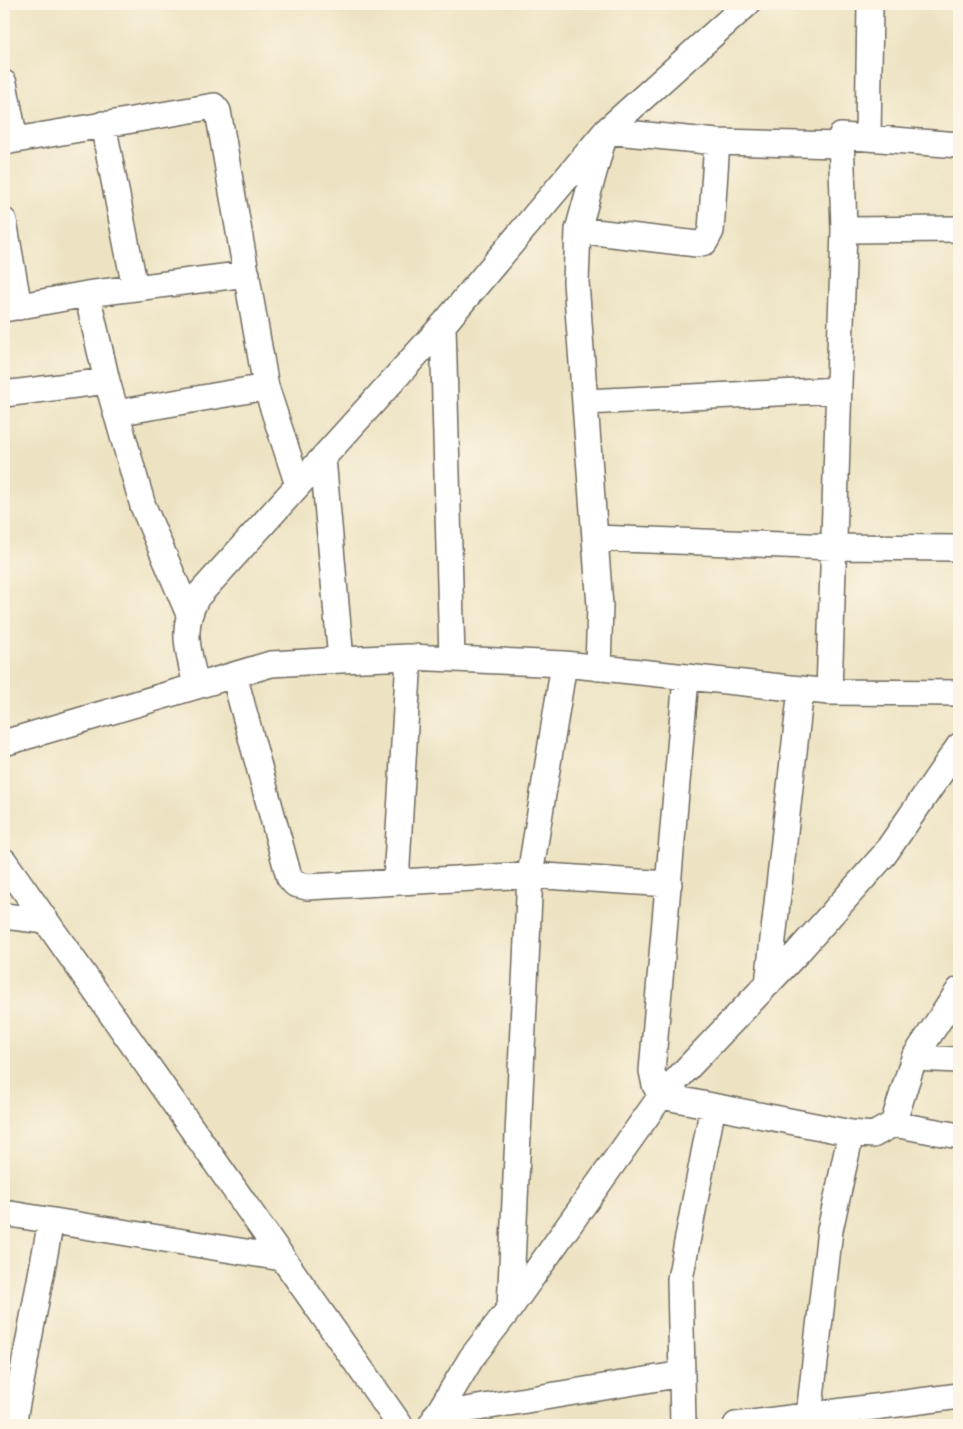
<svg xmlns="http://www.w3.org/2000/svg" width="963" height="1429" font-family="'IM FELL Great Primer',serif">
<style>
.lines{fill:none;stroke-linecap:round;stroke-linejoin:round}
.street-casing{stroke:#6f6b60;stroke-width:28}
.street{stroke:#fff;stroke-width:25}
</style>
<rect width="100%" height="100%" fill="#fcf5e5"/>
<filter id="ink" filterUnits="userSpaceOnUse"><feTurbulence type="fractalNoise" baseFrequency=".02" numOctaves="2"/><feDisplacementMap in="SourceGraphic" scale="10" xChannelSelector="R" yChannelSelector="G"/><feConvolveMatrix kernelMatrix="1 2 1 2 8 2 1 2 1" color-interpolation-filters="sRGB"/></filter>
<filter id="wash" filterUnits="userSpaceOnUse"><feTurbulence type="fractalNoise" baseFrequency=".0096" numOctaves="4" result="noise"/><feDisplacementMap in="SourceGraphic" scale="20" xChannelSelector="R" yChannelSelector="G"/><feGaussianBlur stdDeviation="1.12" result="paint"/><feColorMatrix in="noise" values="0 0 0 0 0 0 0 0 0 0 0 0 0 0 0 0 0 1.4 0 .05"/><feComposite in="paint" operator="in"/></filter>
<g filter="url(#wash)">
<rect width="100%" height="100%" fill="#ede3c3"/>
</g>
<g filter="url(#ink)">
<g class="lines">
<defs>
<path id="street" d="M 4,83 L 15,140
M 103,124 L 135,288
M 606,131 L 717,142 L 841,145
M 868,137 L 870,4
M 4,142 L 214,106 L 218,111 L 266,387 L 298,485
M 4,221 L 19,307
M 578,230 L 697,244 L 705,242 L 711,231 L 717,142
M 844,230 L 959,229
M 87,294 L 107,381 L 143,506 L 188,612
M 4,309 L 87,294 L 247,274
M 443,325 L 452,659
M 4,394 L 107,381
M 585,402 L 839,390
M 116,413 L 266,387
M 323,458 L 341,660
M 595,538 L 834,547 L 959,548
M 598,668 L 600,606 L 576,282 L 578,230 L 603,140
M 234,675 L 289,877 L 295,884 L 307,887 L 530,875 L 669,884
M 686,678 L 652,1071 L 655,1085 L 661,1096 L 851,1133 L 873,1135 L 893,1124 L 914,1058 L 959,990
M 196,686 C 189,651 179,630 197,597 L 443,325 L 606,131 L 747,4
M 829,692 L 844,230 L 841,136 L 959,145
M 4,743 L 271,664 L 341,660 L 409,657 L 564,664 L 829,692 L 959,693
M 4,861 L 400,1425
M 396,882 L 409,657
M 4,916 L 46,921
M 768,984 L 801,689
M 914,1058 L 959,1060
M 893,1124 L 959,1136
M 4,1213 L 282,1258
M 510,1308 L 530,875 L 564,664
M 436,1415 L 682,1374
M 809,1415 L 830,1230 L 851,1133
M 13,1425 L 51,1221
M 431,1425 L 472,1357 L 510,1308 L 661,1096 L 797,953 L 884,855 L 959,746
M 683,1425 L 680,1279 L 713,1106
M 736,1425 L 959,1396"/>
</defs>
<use href="#street" class="street-casing"/>
<use href="#street" class="street"/>
</g>
</g>
<rect width="963" height="1429" fill="none" stroke="#fcf5e5" stroke-width="20"/>
</svg>
